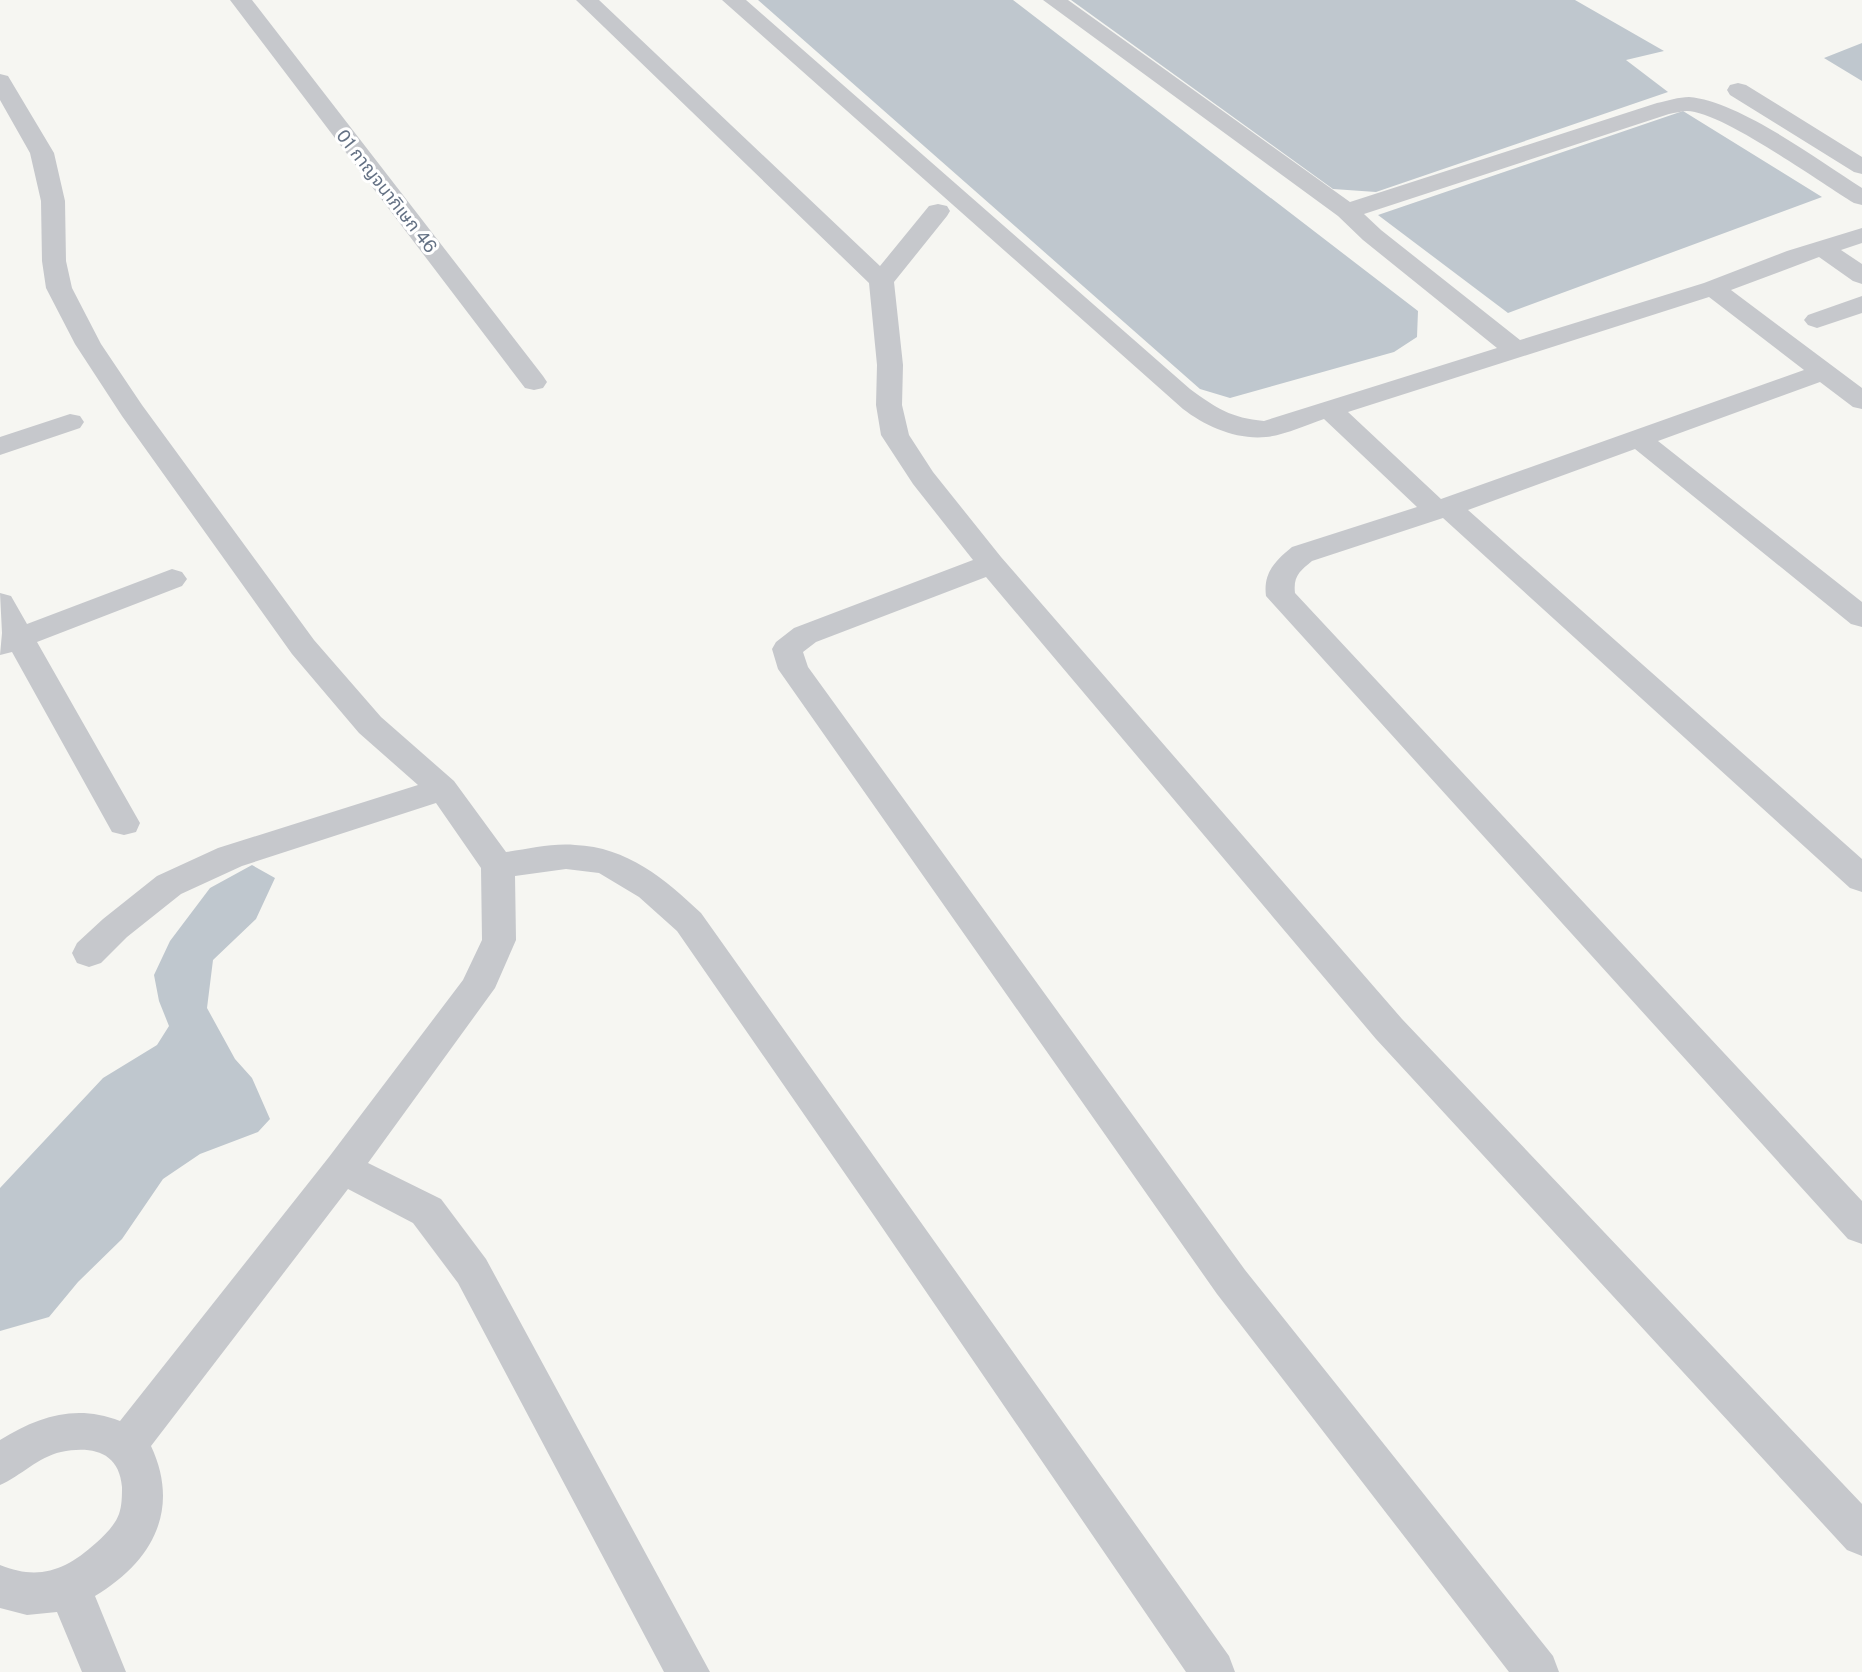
<svg xmlns="http://www.w3.org/2000/svg" width="1862" height="1672" font-family="'Public Sans','Noto Sans Thai',sans-serif">
<style>
.water{fill:#bfc7ce}
.lines{fill:none;stroke-linecap:round;stroke-linejoin:round}
.minor{fill:#c6c8cc;fill-rule:evenodd}
.labels{text-anchor:middle;dominant-baseline:central;stroke-width:6;stroke-linejoin:round;paint-order:stroke}
.far-street-label{font-size:18px;fill:#647184;stroke:#fff}
</style>
<rect width="100%" height="100%" fill="#f6f6f2"/>
<path class="water" d="M 758,0 L 1013,0 L 1418,311 L 1417,337 L 1394,352 L 1230,398 L 1200,389 Z
M 1071,0 L 1575,0 L 1664,51 L 1626,60 L 1668,92 L 1376,192 L 1333,189 Z
M 1862,43 L 1862,81 L 1824,58 Z
M 1683,111 L 1822,197 L 1508,313 L 1378,215 Z
M 252,865 L 275,878 L 256,919 L 213,960 L 207,1008 L 235,1059 L 252,1078 L 270,1119 L 258,1132 L 200,1154 L 163,1179 L 122,1239 L 78,1282 L 49,1317 L 0,1331 L 0,1188 L 103,1078 L 157,1045 L 169,1026 L 159,1001 L 154,975 L 170,941 L 210,888 Z"/>
<g class="lines">
<path class="minor" d="M 230,0 L 252,0 L 543,376 L 547,382 L 543,388 L 534,390 L 525,388 Z
M 576,0 L 599,0 L 880,266 L 929,206 L 938,204 L 947,206 L 950,211 L 947,216 L 894,282 L 903,365 L 902,405 L 909,435 L 933,472 L 1001,557 L 1402,1019 L 1862,1504 L 1862,1556 L 1847,1550 L 1376,1039 L 986,577 L 816,642 L 803,652 L 808,667 L 1245,1270 L 1553,1656 L 1559,1672 L 1509,1672 L 1217,1294 L 778,669 L 772,649 L 776,642 L 794,628 L 973,560 L 913,484 L 881,435 L 876,405 L 877,365 L 869,283 Z
M 722,0 L 746,0 L 1190,389 C 1216,408 1231,418 1264,421 L 1497,348 L 1363,240 L 1338,216 L 1043,0 L 1068,0 L 1350,202 L 1657,103 C 1667,101 1679,97 1689,97 C 1739,101 1818,160 1862,188 L 1862,205 L 1854,203 C 1821,183 1721,111 1687,111 C 1682,111 1675,113 1669,114 L 1364,214 L 1381,230 L 1520,340 L 1704,283 L 1787,251 L 1862,228 L 1862,243 L 1841,250 L 1862,264 L 1862,284 L 1853,281 L 1819,257 L 1731,290 L 1862,388 L 1862,409 L 1853,407 L 1820,382 L 1658,441 L 1862,602 L 1862,627 L 1851,624 L 1635,449 L 1468,510 L 1862,859 L 1862,892 L 1850,888 L 1443,518 L 1312,561 C 1300,571 1293,576 1295,593 L 1862,1201 L 1862,1244 L 1848,1239 L 1266,596 C 1263,573 1275,561 1292,547 L 1417,507 L 1324,419 C 1306,425 1285,435 1266,437 C 1236,440 1205,426 1183,409 ZM 1709,297 L 1804,370 L 1441,499 L 1348,412 Z
M 0,74 L 8,76 L 11,81 L 54,153 L 65,201 L 66,261 L 72,288 L 101,344 L 142,405 L 314,640 L 381,717 L 454,781 L 506,852 C 529,849 552,843 575,845 C 627,847 665,879 701,913 L 1229,1656 L 1235,1672 L 1186,1672 L 875,1217 L 677,931 L 639,897 L 599,873 L 566,869 L 515,876 L 516,940 L 495,988 L 368,1163 L 441,1199 L 486,1259 L 710,1672 L 664,1672 L 458,1283 L 413,1223 L 348,1189 L 151,1446 C 181,1510 152,1562 95,1596 L 126,1672 L 82,1672 L 57,1612 L 27,1615 L 0,1608 L 0,1565 C 39,1581 66,1570 96,1543 C 105,1535 115,1525 119,1514 C 122,1506 122,1495 122,1487 C 119,1451 91,1446 61,1452 C 38,1457 21,1476 0,1485 L 0,1440 C 39,1416 76,1404 120,1421 L 329,1157 L 463,980 L 482,940 L 481,868 L 436,803 L 242,866 L 181,894 L 127,937 L 101,963 L 89,967 L 77,963 L 72,953 L 77,943 L 103,919 L 157,876 L 218,848 L 418,785 L 359,733 L 292,654 L 122,416 L 75,344 L 46,288 L 42,261 L 41,201 L 30,153 L 0,100 Z
M 1738,83 L 1746,85 L 1862,157 L 1862,174 L 1854,172 L 1730,95 L 1727,90 L 1730,85 Z
M 1862,296 L 1862,313 L 1817,328 L 1808,325 L 1804,320 L 1808,315 Z
M 70,414 L 80,416 L 84,422 L 80,428 L 0,455 L 0,437 Z
M 172,569 L 182,572 L 187,579 L 182,586 L 37,642 L 140,823 L 136,832 L 124,835 L 112,832 L 12,652 L 0,655 L 2,633 L 0,593 L 11,596 L 27,624 Z"/>
</g>
<g class="labels">
<g class="far-street-label">
<text transform="translate(387 191) rotate(52)">01 กาญจนาภิเษก 46</text>
</g>
</g>
</svg>
